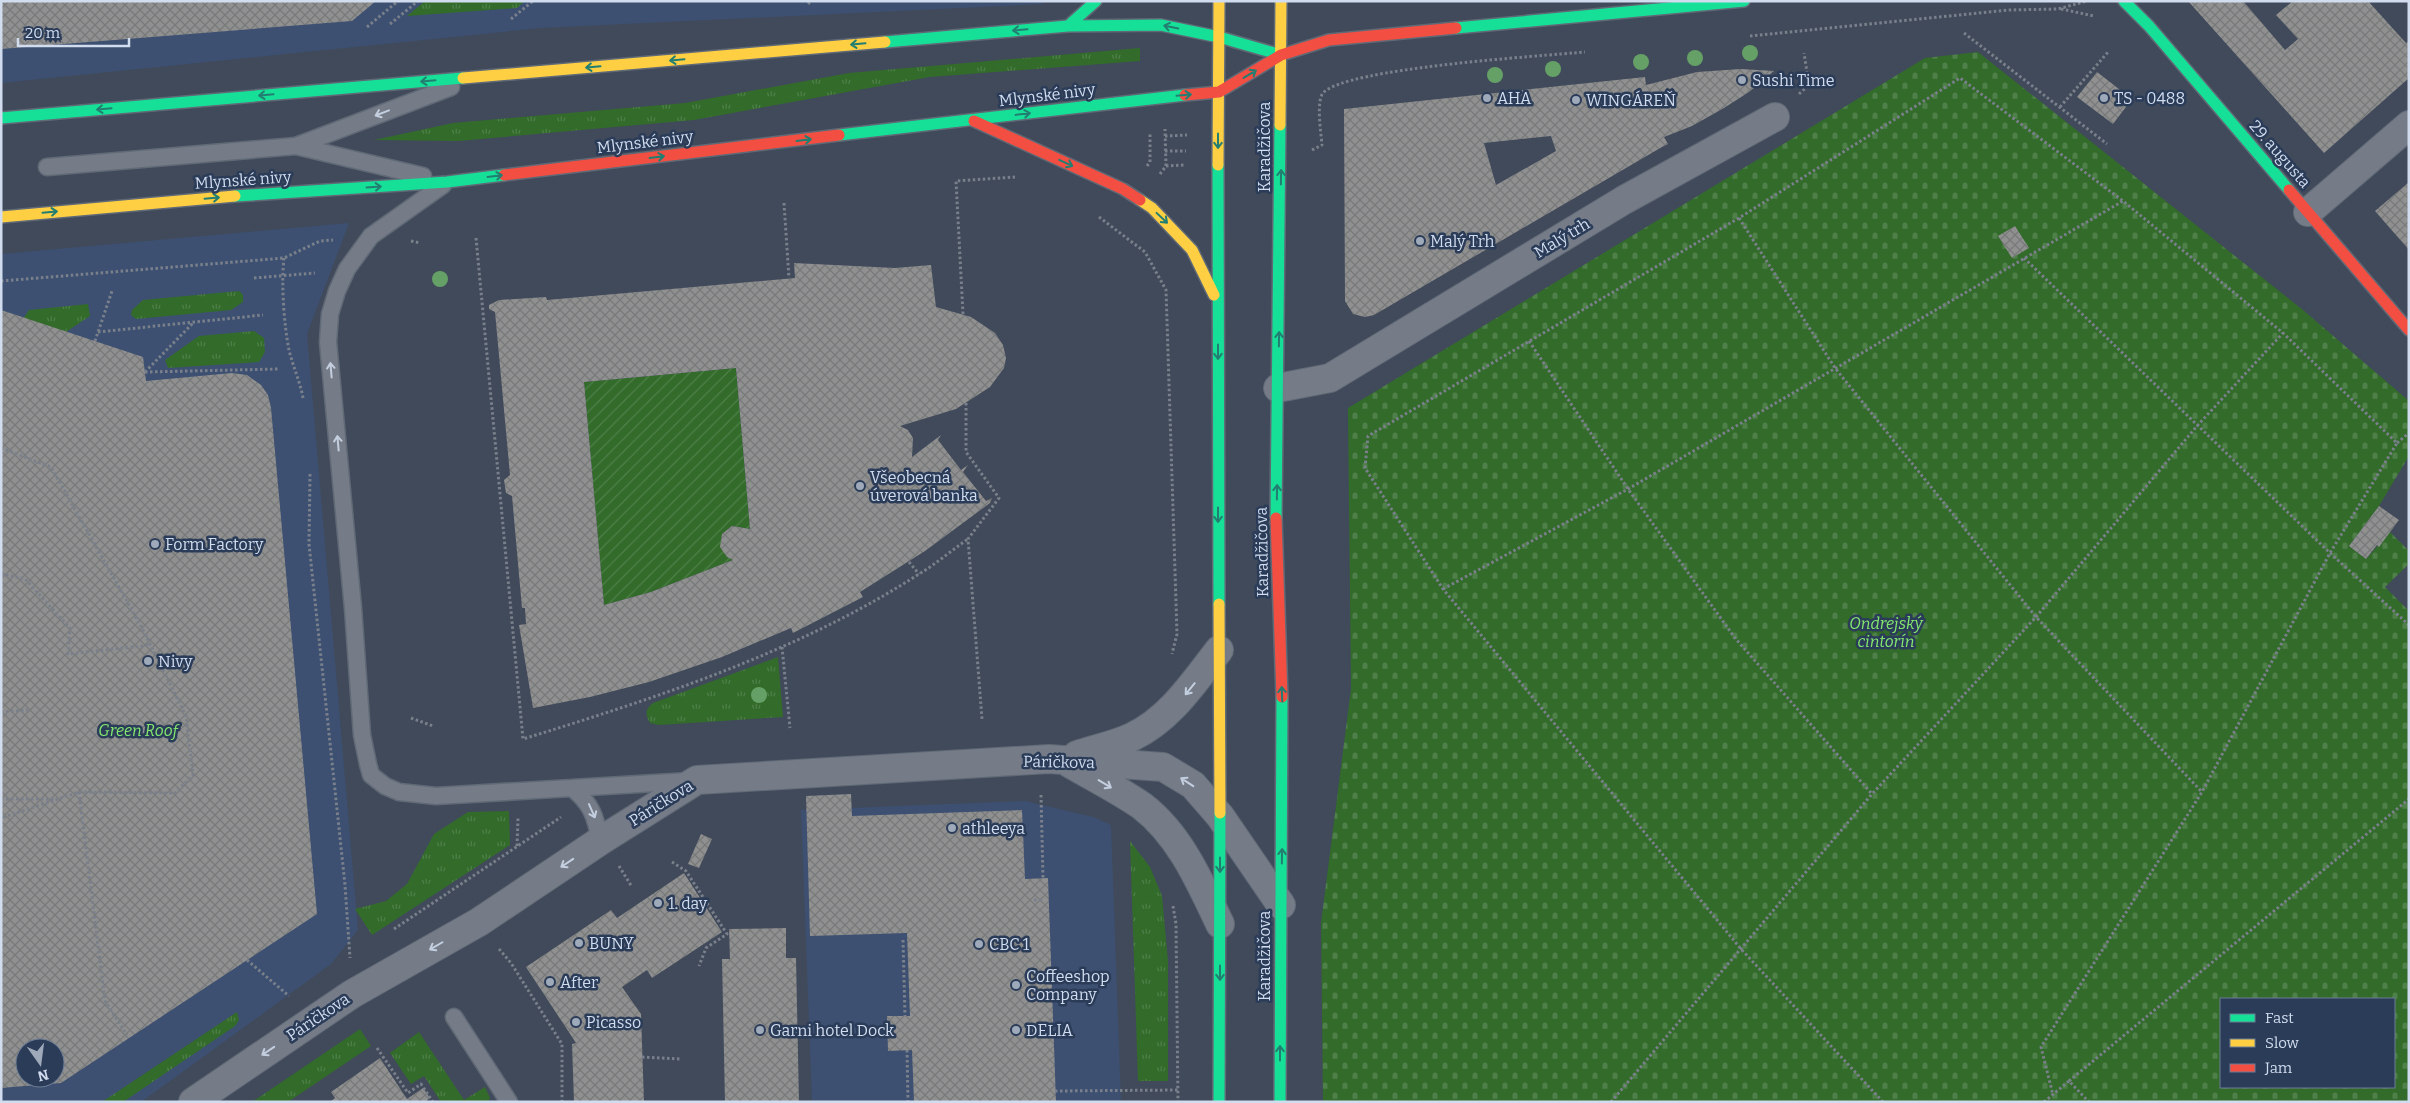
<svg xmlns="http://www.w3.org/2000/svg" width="2410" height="1103" font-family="Bitter,serif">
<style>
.built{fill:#3d5071;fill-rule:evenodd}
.grass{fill:url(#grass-tufts)}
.cemetery{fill:url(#cemetery-stones);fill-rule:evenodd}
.garden{fill:url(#garden-furrows)}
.building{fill:url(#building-cross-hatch);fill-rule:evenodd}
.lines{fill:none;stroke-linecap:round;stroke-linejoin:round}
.lane-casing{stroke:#606976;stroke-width:19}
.street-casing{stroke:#606976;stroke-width:30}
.fast-casing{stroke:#606976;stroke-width:14}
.slow-casing{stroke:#606976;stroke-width:14}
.jam-casing{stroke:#606976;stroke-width:14}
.path{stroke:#7a808b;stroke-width:3;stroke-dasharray:2.5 2.5;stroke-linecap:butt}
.lane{stroke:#757c88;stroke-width:16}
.street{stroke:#757c88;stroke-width:28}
.fast{stroke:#16e098;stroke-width:11}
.slow{stroke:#ffcf43;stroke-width:11}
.jam{stroke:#f24e42;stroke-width:11}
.tree{fill:#65a166}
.oneway{stroke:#237e72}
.oneway2{stroke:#c3cedf}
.poi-dot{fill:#9ea9ba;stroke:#2b3c59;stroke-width:2}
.labels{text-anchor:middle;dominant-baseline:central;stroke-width:5;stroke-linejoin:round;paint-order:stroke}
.poi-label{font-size:16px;fill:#d1dcee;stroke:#2b3c59;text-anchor:start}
.street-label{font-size:16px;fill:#d1dcee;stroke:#2b3c59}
.park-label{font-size:16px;font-style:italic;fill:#84e86f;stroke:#2b3c59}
</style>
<defs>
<pattern id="grass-tufts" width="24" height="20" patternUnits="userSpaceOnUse" patternTransform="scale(1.25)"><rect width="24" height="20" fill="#326b2a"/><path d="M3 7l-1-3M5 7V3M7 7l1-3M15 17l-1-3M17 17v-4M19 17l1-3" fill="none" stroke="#4f8049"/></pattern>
<pattern id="cemetery-stones" width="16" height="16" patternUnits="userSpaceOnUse" patternTransform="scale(1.25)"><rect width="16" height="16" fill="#326b2a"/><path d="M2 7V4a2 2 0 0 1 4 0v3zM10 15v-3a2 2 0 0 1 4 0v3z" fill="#4f8049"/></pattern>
<pattern id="garden-furrows" width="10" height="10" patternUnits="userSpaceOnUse" patternTransform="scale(1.25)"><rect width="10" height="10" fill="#326b2a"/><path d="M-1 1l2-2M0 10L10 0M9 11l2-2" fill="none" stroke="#4f8049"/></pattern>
<pattern id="building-cross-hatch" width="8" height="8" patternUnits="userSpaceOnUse" patternTransform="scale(1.25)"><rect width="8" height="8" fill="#909090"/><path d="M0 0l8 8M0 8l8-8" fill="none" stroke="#78797a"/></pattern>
</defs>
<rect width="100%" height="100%" fill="#404a5a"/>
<path class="built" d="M 1,1 L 1045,1 L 1042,4 L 541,28 L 1,83 Z
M 349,223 L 307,334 L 358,930 L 331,964 L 141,1102 L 1,1102 L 1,254 ZM 25,1048 L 55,1048 L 55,1078 L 25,1078 Z
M 1025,801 L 1093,817 L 1111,825 L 1121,1102 L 812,1102 L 801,810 Z"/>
<path class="grass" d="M 425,1 L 525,1 L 517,8 L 407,16 Z
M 1140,48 L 1140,61 L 930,77 L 694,120 L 459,141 L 374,140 L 453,123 L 685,103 L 849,73 Z
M 239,291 L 243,295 L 243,302 L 231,310 L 136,319 L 131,315 L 132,310 L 143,300 Z
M 88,304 L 90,316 L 57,338 L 23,319 L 29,310 Z
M 254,331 L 264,338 L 265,352 L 259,362 L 168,368 L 165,360 L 199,336 Z
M 778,657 L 783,717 L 659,725 L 650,723 C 645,714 645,709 653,703 Z
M 509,811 L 510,845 L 372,935 L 355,909 L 386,901 L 407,884 L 434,834 L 468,812 Z
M 1130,841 L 1150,867 L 1162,896 L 1168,961 L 1168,1081 L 1138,1081 Z
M 237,1012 L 239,1020 L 235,1026 L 123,1102 L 102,1102 Z
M 360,1029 L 371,1046 L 288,1102 L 252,1102 Z
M 419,1032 L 464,1100 L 485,1087 L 490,1098 L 488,1102 L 441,1102 L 424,1076 L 411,1084 L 390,1053 Z"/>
<path class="cemetery" d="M 1978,52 L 2303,310 L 2409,401 L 2409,456 L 2379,506 L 2349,546 L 2366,559 L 2390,532 L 2409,551 L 2409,564 L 2385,587 L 2409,611 L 2409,1102 L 1323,1102 L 1321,923 L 1351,689 L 1348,408 L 1925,58 ZM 2221,999 L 2394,999 L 2394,1087 L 2221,1087 Z"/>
<path class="garden" d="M 736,368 L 750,529 L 732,526 L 722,534 C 721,546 721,553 733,560 L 651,592 L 604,605 L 584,382 Z"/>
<path class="building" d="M 1,1 L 376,1 L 352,21 L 1,49 Z
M 2188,1 L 2243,1 L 2285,50 L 2298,39 L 2276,15 L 2293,1 L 2368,1 L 2406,43 L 2409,41 L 2409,78 L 2324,153 Z
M 1741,69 L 1774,71 L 1749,92 L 1724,108 L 1692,126 L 1664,137 L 1668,144 L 1662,147 L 1374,315 L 1365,317 L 1353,314 L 1345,301 L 1344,109 L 1645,77 L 1646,85 L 1697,72 ZM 1551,136 L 1556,151 L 1496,185 L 1484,143 Z
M 2097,72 L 2132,99 L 2113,124 L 2077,97 Z
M 2409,182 L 2409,250 L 2375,211 Z
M 2015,226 L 2029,248 L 2012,258 L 1998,236 Z
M 794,263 L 895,268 L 931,265 L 936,307 L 971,317 L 995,333 L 1003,345 L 1006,358 L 1004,368 L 990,387 L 956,409 L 900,426 L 908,430 L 913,438 L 912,457 L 941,435 L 938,440 L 961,470 L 968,465 L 963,472 L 986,501 L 992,498 L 990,503 L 925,551 L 860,592 L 863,597 L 793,633 L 791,628 L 722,657 L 649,682 L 590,697 L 533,708 L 519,625 L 526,624 L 525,608 L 522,608 L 512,496 L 506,493 L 504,480 L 510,475 L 495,312 L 489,309 L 489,305 L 499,300 L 546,297 L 547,300 L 795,278 ZM 736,368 L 750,529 L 732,526 L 722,534 L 720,547 L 727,557 L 733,560 L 651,592 L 604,605 L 584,382 Z
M 1,310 L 143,357 L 146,381 L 232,373 L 247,375 L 261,385 L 268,395 L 271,408 L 317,914 L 61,1083 L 1,1088 ZM 25,1048 L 55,1048 L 55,1078 L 25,1078 Z
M 2379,506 L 2399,520 L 2379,547 L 2377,545 L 2366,559 L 2349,546 Z
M 851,794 L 852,816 L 1022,810 L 1025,879 L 1048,878 L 1056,1102 L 914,1102 L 912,1050 L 888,1051 L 887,1016 L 910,1016 L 907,933 L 810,936 L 806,796 Z
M 701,834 L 712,839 L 699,868 L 688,864 Z
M 684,873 L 722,932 L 652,978 L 647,970 L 622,987 L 641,1014 L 644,1102 L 574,1102 L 572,1044 L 576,1043 L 526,967 L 611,910 L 617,918 Z
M 786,928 L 786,958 L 796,958 L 799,1102 L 725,1102 L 722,959 L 730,959 L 729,929 Z
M 380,1058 L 407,1099 L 423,1088 L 430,1098 L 425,1102 L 330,1102 L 335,1098 L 331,1092 Z"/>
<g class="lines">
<defs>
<path id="lane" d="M 296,146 L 423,176
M 47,167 L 296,146 L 451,87
M 443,185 L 371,236 L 347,269 L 337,291 L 330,314 L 328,342 L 353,608 L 362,735 L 368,764 L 371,775 L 385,786 L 399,792 L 436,796 L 690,781
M 572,788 C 591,803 596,817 600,841
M 454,1017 L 509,1102"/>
<path id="street" d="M 2308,212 L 2409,125
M 1278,388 L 1330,378 L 1624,200 L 1775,117
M 1077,755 C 1095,749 1115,745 1132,737 C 1170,719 1194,682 1219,650
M 1069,763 C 1093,777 1119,790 1142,806 C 1180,835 1200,882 1220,924
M 193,1102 L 352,994 L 479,922 L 600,841 L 697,780 L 1049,759 L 1163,767 L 1193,785 L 1220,816 L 1281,905"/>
<path id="fast" d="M 2124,1 L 2149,26 L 2289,190
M 1068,26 L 1096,1
M 1456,28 L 1744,1
M 885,42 L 1068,26 L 1161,25 L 1219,37 L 1281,55
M 1,118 L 463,78
M 839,135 L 1185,95
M 1218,165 L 1219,604
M 235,196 L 447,182 L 504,175
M 1276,518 L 1280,125
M 1219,1102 L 1220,813
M 1280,1102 L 1282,697"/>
<path id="slow" d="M 463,78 L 885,42
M 1280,125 L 1281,1
M 1218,165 L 1219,1
M 1140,200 L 1152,208 L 1192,250 L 1214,295
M 1,217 L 235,196
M 1219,604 L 1220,813"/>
<path id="jam" d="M 1185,95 L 1219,92 L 1281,55 L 1329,40 L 1456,28
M 974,121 L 1123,189 L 1140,200
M 504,175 L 839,135
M 2289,190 L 2409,330
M 1276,518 L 1282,697"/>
</defs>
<use href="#lane" class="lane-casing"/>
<use href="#street" class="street-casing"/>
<use href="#fast" class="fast-casing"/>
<use href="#slow" class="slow-casing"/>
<use href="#jam" class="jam-casing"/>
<path class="path" d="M 808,4 L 811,1
M 2061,9 L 2094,16
M 511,19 L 533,1
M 390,24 L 418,1
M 367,27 L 398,1
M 1964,33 L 2107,144
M 1750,36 L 2008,10 L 2058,9 L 2087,1
M 1799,94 L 1809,85 L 1804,53
M 2060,107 L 2109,51
M 1165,136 L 1187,135
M 1312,150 L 1322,145 C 1321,133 1316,101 1323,93 C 1345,68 1542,56 1585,52
M 1165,151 L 1186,151
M 1147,166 L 1150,162 L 1150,133
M 1166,166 L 1185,165
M 1160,174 L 1166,166 L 1165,129
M 784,203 L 789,278
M 1099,217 L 1145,252 L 1166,290 L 1177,634 L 1172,654
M 1739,218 L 1835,368 L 2036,617 L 2202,792
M 476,238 L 523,739 C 659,697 798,652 919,574 C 936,564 952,550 968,539
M 411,241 L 420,243
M 284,258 C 281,283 284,325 289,350 C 293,367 300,381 303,398
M 2024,258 L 2330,553 L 2409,625
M 254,278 L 315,273
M 1,281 L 284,258 L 320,241 L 333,240
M 963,314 L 956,181 L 1015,177
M 98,332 L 263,315
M 95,341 L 112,291
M 1529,341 L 1628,489 L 1735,638 L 1872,794
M 145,372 L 278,369
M 145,372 L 194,322
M 966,403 L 966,452 L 999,498 L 968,539 L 982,719
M 2397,443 L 2409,433
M 1,448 L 51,467 L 142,628 L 186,716 L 193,775 L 175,793 L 79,792 L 1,818
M 310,474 L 309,544 L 345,885 L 350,958
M 909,562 L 919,574
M 1,574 L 25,579 L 70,628 L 68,654 L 151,645
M 1443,589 L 1628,489 L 2123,201
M 782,647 L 790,728
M 1,712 L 28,710
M 411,718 L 433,726
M 79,792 L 105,1001 L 127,1035
M 1041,795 L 1043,878
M 1,799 L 56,799
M 517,846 L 518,818
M 672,862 L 686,871 L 727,934 L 706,948 L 699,966
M 619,866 L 632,887
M 1034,900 L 1044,900
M 1173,906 L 1176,924 L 1178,1102
M 394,929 L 561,817
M 903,940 L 905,1016
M 499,949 L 511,963 L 562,1044 L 562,1102
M 247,960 L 289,996
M 377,1048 L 408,1093 L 421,1084 L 433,1102
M 907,1050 L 908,1102
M 642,1057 L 681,1059
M 2069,1081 L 2409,799
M 1055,1091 L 1178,1090
M 1611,1102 L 1872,794 L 2036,617 L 2197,426 L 2283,333
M 1883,1102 L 1741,949 L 1443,589 L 1365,468 L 1368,436 L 1739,218 L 1960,78 L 2123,201 L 2283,333 L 2397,443 L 2330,553 L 2202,792 L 2041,1047 L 2053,1095
M 2044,1102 L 2069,1081 L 2089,1102"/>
<use href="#lane" class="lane"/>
<use href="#street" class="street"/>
<use href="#fast" class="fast"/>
<use href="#slow" class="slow"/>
<use href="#jam" class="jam"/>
</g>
<g class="tree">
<circle cx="1750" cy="53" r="8"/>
<circle cx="1695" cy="58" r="8"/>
<circle cx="1641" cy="62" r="8"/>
<circle cx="1553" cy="69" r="8"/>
<circle cx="1495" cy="75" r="8"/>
<circle cx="440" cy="279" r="8"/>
<circle cx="759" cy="695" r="8"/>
</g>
<defs><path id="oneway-shaft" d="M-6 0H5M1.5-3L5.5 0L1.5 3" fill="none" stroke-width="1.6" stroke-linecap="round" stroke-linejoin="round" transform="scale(1.25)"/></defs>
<g class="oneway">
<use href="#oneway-shaft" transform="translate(1171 27) rotate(-169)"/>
<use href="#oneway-shaft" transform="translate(1020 30) rotate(175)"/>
<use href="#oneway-shaft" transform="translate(858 44) rotate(175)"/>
<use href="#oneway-shaft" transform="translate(677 60) rotate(175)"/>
<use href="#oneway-shaft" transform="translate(593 67) rotate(175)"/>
<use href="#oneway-shaft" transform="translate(1250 74) rotate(-31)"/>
<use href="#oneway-shaft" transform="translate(428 81) rotate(175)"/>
<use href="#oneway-shaft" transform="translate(266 95) rotate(175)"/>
<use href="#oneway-shaft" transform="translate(1184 95) rotate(-5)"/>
<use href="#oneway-shaft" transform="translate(104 109) rotate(175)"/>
<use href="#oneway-shaft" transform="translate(1023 114) rotate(-7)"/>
<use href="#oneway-shaft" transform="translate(804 140) rotate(-7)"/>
<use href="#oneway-shaft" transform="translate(1218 141) rotate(90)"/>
<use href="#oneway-shaft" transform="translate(657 157) rotate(-7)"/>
<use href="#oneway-shaft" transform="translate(1066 163) rotate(25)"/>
<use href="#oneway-shaft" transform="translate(495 176) rotate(-7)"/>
<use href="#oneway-shaft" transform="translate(1281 177) rotate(-89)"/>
<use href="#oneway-shaft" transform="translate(374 187) rotate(-4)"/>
<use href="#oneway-shaft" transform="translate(212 198) rotate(-5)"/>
<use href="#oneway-shaft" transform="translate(50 212) rotate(-5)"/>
<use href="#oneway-shaft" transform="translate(1162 218) rotate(43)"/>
<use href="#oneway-shaft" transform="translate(1279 339) rotate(-89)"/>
<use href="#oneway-shaft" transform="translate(1218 352) rotate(90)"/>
<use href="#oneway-shaft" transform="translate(1277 492) rotate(-89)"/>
<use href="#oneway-shaft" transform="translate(1218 515) rotate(90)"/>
<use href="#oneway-shaft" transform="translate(1282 694) rotate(-92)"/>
<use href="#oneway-shaft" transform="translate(1282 856) rotate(-89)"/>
<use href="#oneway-shaft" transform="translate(1220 865) rotate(90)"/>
<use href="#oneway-shaft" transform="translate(1220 973) rotate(90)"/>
<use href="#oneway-shaft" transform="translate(1280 1053) rotate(-90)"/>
</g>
<g class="oneway2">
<use href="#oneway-shaft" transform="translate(382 113) rotate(159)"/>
<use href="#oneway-shaft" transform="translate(331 370) rotate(-95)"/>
<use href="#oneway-shaft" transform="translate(338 443) rotate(-95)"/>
<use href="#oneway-shaft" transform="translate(1190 689) rotate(129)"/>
<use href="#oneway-shaft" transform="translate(1187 782) rotate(-147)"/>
<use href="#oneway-shaft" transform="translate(1105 784) rotate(31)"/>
<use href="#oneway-shaft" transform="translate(592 811) rotate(66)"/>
<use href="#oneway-shaft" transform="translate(567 863) rotate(146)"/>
<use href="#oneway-shaft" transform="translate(436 946) rotate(150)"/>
<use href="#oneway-shaft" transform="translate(268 1051) rotate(146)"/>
</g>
<g class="poi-dot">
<circle cx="1742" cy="80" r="5"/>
<circle cx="1487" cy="98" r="5"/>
<circle cx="2104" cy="98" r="5"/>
<circle cx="1576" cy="100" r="5"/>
<circle cx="1420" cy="241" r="5"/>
<circle cx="860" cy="486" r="5"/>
<circle cx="155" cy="544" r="5"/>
<circle cx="148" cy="661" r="5"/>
<circle cx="952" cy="828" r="5"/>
<circle cx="658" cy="903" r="5"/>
<circle cx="579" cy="943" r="5"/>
<circle cx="979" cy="944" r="5"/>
<circle cx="550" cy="982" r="5"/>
<circle cx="1016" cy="985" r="5"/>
<circle cx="576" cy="1022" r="5"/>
<circle cx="760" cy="1030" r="5"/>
<circle cx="1016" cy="1030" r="5"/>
</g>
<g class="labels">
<g class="poi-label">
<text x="1752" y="80">Sushi Time</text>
<text x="1497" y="98">AHA</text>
<text x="2114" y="98">TS - 0488</text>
<text x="1586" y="100">WINGÁREŇ</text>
<text x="1430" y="241">Malý Trh</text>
<text x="870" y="477">Všeobecná<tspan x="870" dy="18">úverová banka</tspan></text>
<text x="165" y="544">Form Factory</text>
<text x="158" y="661">Nivy</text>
<text x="962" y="828">athleeya</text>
<text x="668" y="903">1. day</text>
<text x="589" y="943">BUNY</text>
<text x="989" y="944">CBC 1</text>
<text x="1026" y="976">Coffeeshop<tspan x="1026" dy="18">Company</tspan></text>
<text x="560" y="982">After</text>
<text x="586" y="1022">Picasso</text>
<text x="770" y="1030">Garni hotel Dock</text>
<text x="1026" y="1030">DELIA</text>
</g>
<g class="street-label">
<text transform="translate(1047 95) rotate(-7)">Mlynské nivy</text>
<text transform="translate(645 142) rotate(-7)">Mlynské nivy</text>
<text transform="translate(1264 147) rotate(-90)">Karadžičova</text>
<text transform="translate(2280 154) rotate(49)">29. augusta</text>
<text transform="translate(243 180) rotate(-4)">Mlynské nivy</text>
<text transform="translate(1562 238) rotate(-31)">Malý trh</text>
<text transform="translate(1262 552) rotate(-91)">Karadžičova</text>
<text transform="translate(1059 762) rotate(1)">Páričkova</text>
<text transform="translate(661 803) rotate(-32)">Páričkova</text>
<text transform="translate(1264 956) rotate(-90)">Karadžičova</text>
<text transform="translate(318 1017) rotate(-34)">Páričkova</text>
</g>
<g class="park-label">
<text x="1886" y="623">Ondrejský<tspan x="1886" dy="18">cintorín</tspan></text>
<text x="138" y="730">Green Roof</text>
</g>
</g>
<rect width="2410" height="1103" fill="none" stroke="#d1dcee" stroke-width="5"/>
<rect x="2220" y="998" width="175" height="90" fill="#2b3c59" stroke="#6d7c95"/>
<rect x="2230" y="1014" width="25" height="8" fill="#16e098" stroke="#6d7c95"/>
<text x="2265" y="1023" font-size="15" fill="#d1dcee">Fast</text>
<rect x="2230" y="1039" width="25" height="8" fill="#ffcf43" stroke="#6d7c95"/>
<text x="2265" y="1048" font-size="15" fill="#d1dcee">Slow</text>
<rect x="2230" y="1064" width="25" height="8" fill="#f24e42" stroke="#6d7c95"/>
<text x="2265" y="1073" font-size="15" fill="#d1dcee">Jam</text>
<g transform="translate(40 1063) rotate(166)"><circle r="24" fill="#2b3c59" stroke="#6d7c95"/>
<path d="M0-4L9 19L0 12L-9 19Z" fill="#9ea9ba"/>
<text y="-8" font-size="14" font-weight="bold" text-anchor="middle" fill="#d1dcee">N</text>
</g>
<path d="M18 38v8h111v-8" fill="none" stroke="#d1dcee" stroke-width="2.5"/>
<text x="25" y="38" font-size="15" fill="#d1dcee" stroke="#2b3c59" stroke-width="4" paint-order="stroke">20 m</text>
</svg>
